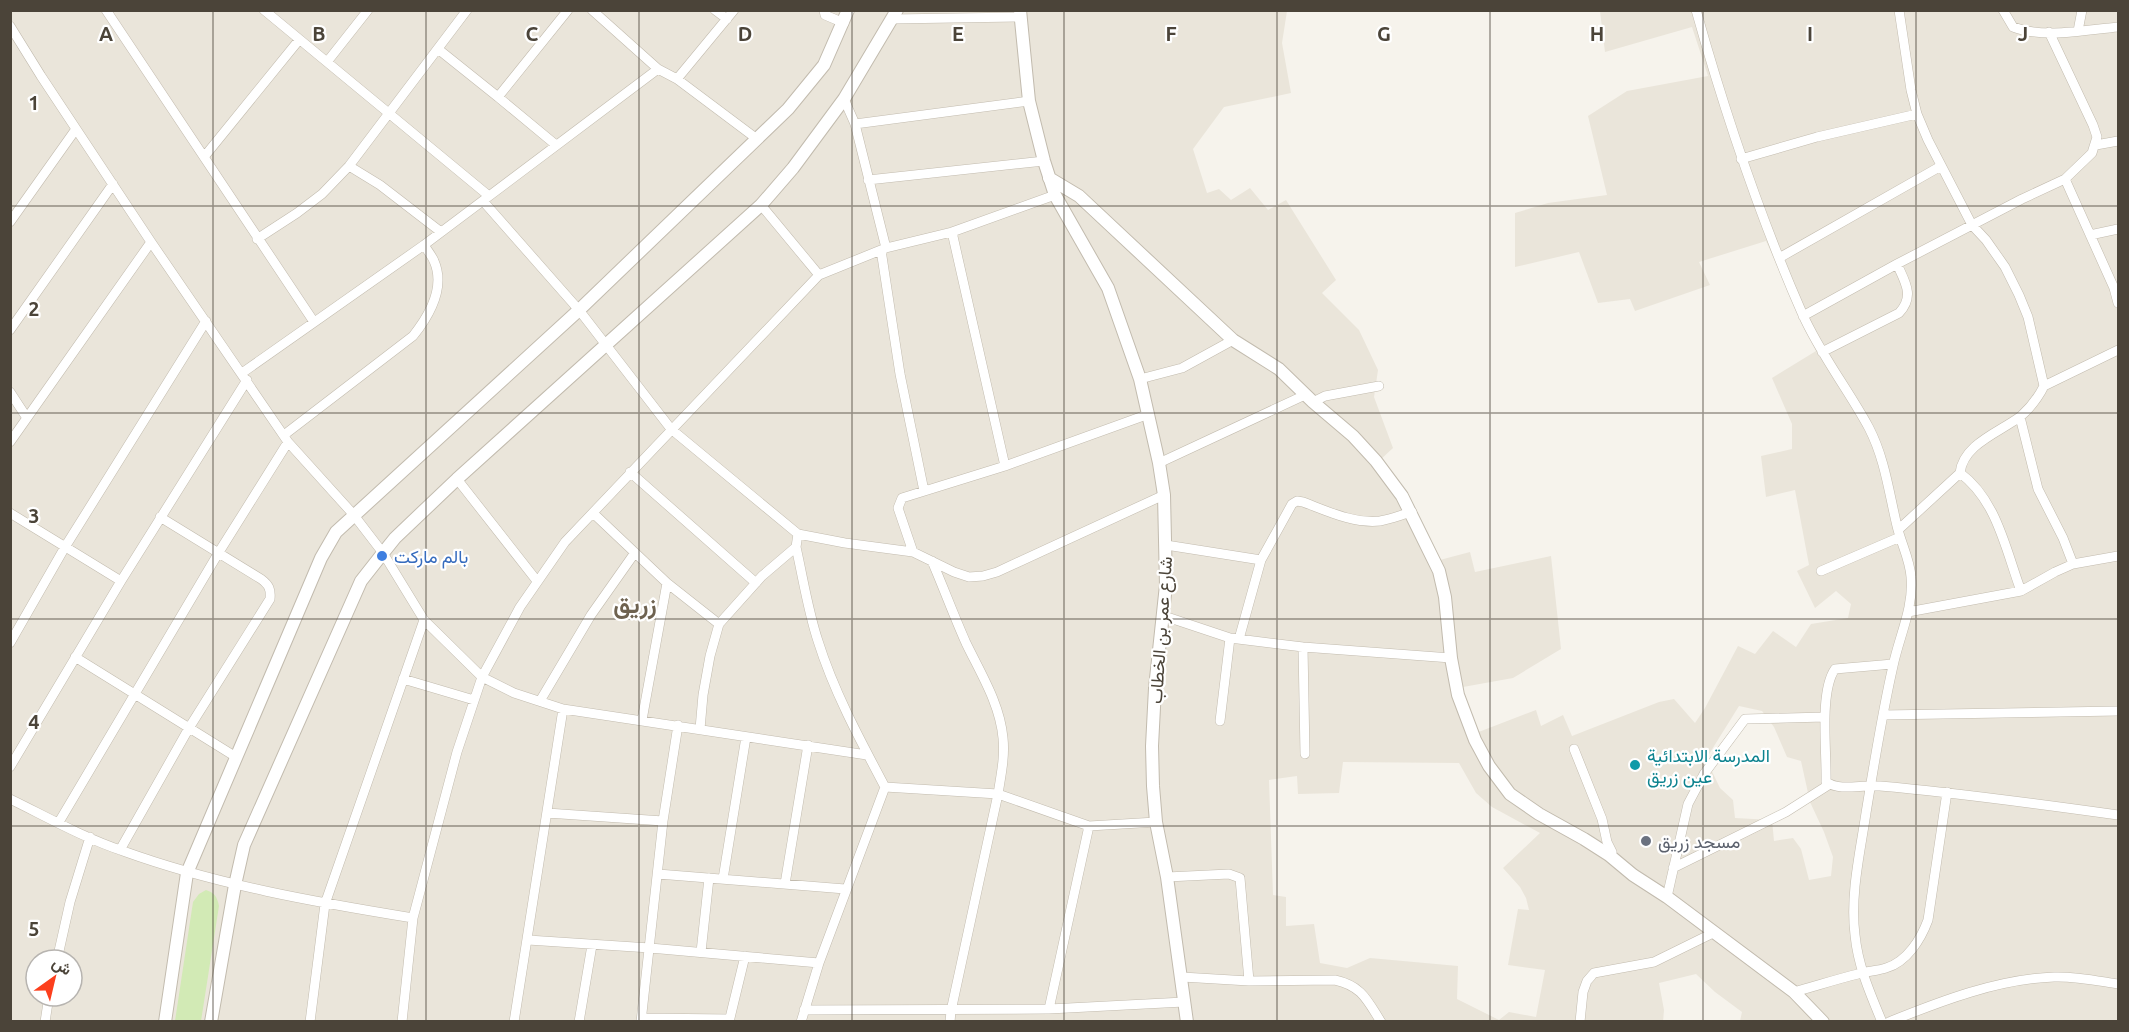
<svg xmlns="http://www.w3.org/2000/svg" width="2129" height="1032" font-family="Ubuntu,Vazirmatn,sans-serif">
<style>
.residential{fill:#eae5da;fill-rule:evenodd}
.green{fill:#d2eab5}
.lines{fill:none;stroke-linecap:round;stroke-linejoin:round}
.minor-casing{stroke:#c2bbae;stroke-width:10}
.tertiary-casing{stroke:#c2bbae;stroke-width:14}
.minor{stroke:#fff;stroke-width:9}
.tertiary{stroke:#fff;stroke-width:12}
.grid{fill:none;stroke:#4b4439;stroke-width:1.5;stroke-opacity:0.55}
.shop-dot{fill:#3f7fe0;stroke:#fff;stroke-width:2}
.culture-dot{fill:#0f9aa8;stroke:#fff;stroke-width:2}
.worship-dot{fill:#6b7280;stroke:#fff;stroke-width:2}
.labels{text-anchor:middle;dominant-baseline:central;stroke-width:4.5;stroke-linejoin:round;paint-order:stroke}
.shop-label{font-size:18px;fill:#366cbe;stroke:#fff;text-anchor:start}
.street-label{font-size:18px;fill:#4b4439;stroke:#fff}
.culture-label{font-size:18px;fill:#0d838f;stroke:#fff;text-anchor:start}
.worship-label{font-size:18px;fill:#5b616d;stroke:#fff;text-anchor:start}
.district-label{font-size:24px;font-weight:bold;fill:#6e6250;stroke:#fff}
.grid-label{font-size:20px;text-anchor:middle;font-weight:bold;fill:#4b4439;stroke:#fff;stroke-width:4.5;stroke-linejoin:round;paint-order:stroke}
</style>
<rect width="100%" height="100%" fill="#f6f3ec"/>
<path class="residential" d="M 10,11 L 1287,11 L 1282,43 L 1291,93 L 1224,107 L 1193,149 L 1207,193 L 1219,189 L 1231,200 L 1250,188 L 1268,210 L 1286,200 L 1336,280 L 1322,293 L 1359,330 L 1378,370 L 1374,397 L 1393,448 L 1379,461 L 1436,561 L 1470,552 L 1475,572 L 1551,556 L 1561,649 L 1513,678 L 1463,687 L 1462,715 L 1476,733 L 1536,710 L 1541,726 L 1563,715 L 1572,736 L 1659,702 L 1674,699 L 1695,723 L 1705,708 L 1738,646 L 1755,654 L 1773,631 L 1796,647 L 1811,624 L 1848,618 L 1851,604 L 1836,591 L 1815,608 L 1797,571 L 1809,565 L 1795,490 L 1766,497 L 1761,456 L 1792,449 L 1792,424 L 1772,378 L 1816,351 L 1766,241 L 1699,262 L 1710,285 L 1635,311 L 1630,299 L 1598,303 L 1579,252 L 1515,267 L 1515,213 L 1548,203 L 1607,195 L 1588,116 L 1627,91 L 1708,76 L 1692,27 L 1605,52 L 1600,11 L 2118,11 L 2118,1021 L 1740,1021 L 1742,1012 L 1715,992 L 1696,974 L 1659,983 L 1664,1010 L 1663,1022 L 11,1021 ZM 1739,706 L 1762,711 L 1774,727 L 1787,757 L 1801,761 L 1810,802 L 1824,832 L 1833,857 L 1831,876 L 1809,880 L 1801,849 L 1793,838 L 1774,841 L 1772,820 L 1735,818 L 1733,800 L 1720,788 L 1706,759 ZM 1343,762 L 1459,763 L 1476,793 L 1492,807 L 1540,833 L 1503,868 L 1520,887 L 1526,898 L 1529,910 L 1518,909 L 1508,965 L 1545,970 L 1536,1017 L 1509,1012 L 1499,1020 L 1457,999 L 1458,966 L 1370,958 L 1347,968 L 1320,963 L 1314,924 L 1286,926 L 1286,897 L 1273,895 L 1269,780 L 1297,776 L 1298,794 L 1339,793 ZM 36,960 L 72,960 L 72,996 L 36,996 Z"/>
<path class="green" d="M 206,890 C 215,893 217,897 219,906 L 201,1021 L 175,1021 L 193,902 L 199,894 Z"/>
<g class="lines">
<defs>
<path id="minor" d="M 106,10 L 314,322
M 264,10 L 489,196
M 592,10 L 658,69 L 677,79 L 757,139
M 715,10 L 727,19
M 824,10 L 825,15 L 844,23
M 1696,10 C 1725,113 1759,215 1802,313 C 1820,354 1848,389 1869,428 C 1885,459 1889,493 1897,526 C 1901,543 1910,560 1911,577 C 1914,607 1899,637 1893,666 C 1882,714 1874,764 1866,813 C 1860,853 1850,895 1855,935 C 1858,966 1870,993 1882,1022
M 1899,10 L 1911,90 L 1917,114 L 1928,140 L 1972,225 L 1986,240 L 2005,267 L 2019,295 L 2028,317 L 2044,386
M 2003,10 L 2013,27 C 2044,39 2085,30 2118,27
M 892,19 L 1020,17
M 10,26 L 41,76 L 151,242 L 288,442 L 353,514 L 383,553 L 424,620 L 482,677 L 514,693 L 563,709 L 867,755
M 2078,31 L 2082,10
M 438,49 L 498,97 L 568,10
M 327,62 L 368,10
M 677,79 L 734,10
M 498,97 L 556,145
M 844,99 L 855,124 L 886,248
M 855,124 L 1029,101
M 2096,145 L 2118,141
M 204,157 L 299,40
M 1741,159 L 1817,137 L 1917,114
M 349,166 L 380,185 L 441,232
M 2065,179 L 2114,288 L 2118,303
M 868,180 L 1044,161
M 483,201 L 579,310 L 671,429 L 798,534 L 845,543 L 913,552 L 954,572 L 969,577 L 983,576 L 997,572 L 1164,495
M 761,205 L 819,275
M 10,222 L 76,129
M 952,232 L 1005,466
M 2090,235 L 2118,229
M 257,239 L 297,213 L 322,194 L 349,166 L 467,10
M 881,250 L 900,374 L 924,491
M 1779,258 L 1941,166
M 1803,316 L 1897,264 L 2022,199 L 2065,179 L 2092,153 L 2097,137 L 2093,125 L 2049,32
M 10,330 L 113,184
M 1822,352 L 1899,313 C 1915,296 1905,282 1897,264
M 242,373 L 424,245 L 658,69
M 1140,379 L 1182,368 L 1233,340
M 10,392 L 27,418
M 1313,402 L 1325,396 L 1379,386
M 2020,417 L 2038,489 L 2063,538 L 2073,564
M 284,435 L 413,336 C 429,316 446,288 434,261 C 432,256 427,250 424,245
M 10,442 L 151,242
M 1159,463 L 1305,395
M 630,472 L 756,583
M 1960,473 C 1997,500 2006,551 2021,591
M 457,479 L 537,581
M 10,513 L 121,581
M 593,513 L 667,583 L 719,624
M 1898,530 L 1960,473 C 1963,444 2000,432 2021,416 C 2031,407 2038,398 2044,386 L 2118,350
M 798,534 L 796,547 C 803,578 808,611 818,641 C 834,692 860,740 885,787
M 1166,545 L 1261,560
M 913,552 L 898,508 L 902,498 L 1005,466 L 1149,414
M 932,561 C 944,589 954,616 966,643 C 981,674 1000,704 1003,738 C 1005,757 1001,775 998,794 L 951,1011 L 950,1022
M 1821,571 L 1900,537
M 1908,612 L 2021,591 L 2055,572 L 2073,564 L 2118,556
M 1164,616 L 1230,638 L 1303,647 L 1451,658
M 1239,639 L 1261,560 L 1292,504 L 1297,501 L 1303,502 C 1327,511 1354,524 1380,521 C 1391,519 1401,515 1412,512
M 10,643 L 65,547 L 206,321
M 1303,647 L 1305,754
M 75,657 L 236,757
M 1893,664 L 1835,669 C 1819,692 1827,752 1826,782 C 1842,792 1861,784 1880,786 C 1960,793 2039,804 2118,815
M 403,679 L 474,700
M 540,701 L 591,615 L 634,554
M 1883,715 L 2118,711
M 642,720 L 667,583
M 1220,721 L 1230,638
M 700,729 L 703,695 L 710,656 L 719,624 L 762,576 L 796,547
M 1574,749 L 1602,819 L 1607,842 L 1612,852 L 1609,855
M 10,767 L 121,581 L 247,380
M 885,787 L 998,794 L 1089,826 L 1156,822
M 10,799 C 47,817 84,838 123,851 C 217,885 315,902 413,918
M 547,813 L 663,821
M 59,822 L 219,552 L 288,442
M 120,850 L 189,728 L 270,599 C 271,589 269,585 261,579 L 160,517
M 1673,868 L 1786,812 L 1830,784
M 658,874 L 845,889
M 1167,877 L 1229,874 L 1240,878 L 1249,981
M 723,879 L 746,737
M 785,884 L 808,745
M 1667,897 L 1688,804 L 1704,774 L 1745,719 L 1825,717
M 528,940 L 650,948 L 819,963
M 701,952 L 709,878
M 57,960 L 70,902 L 90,837
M 1182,977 L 1249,981 L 1335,980 C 1362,986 1367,1000 1381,1022
M 1794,992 C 1816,986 1837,979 1858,974 C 1867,971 1877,971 1886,968 C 1907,962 1921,939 1928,920 L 1947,792
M 1049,1009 L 1089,826
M 804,1010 L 1049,1009 L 1184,1002
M 642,1018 L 729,1019
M 45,1022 L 49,996
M 310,1022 L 325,904 L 424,620
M 402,1022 L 413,918 L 457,752 L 482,677 L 520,607 L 565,542 L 819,275 L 886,248 L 952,232 L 1055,195
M 514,1022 L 563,709
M 579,1022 L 592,945
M 641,1022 L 663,821 L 678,725
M 729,1022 L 745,956
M 801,1022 L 819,963 L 885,787
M 1580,1022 L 1583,992 L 1587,981 L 1594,973 L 1654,962 L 1715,932
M 1889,1022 C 1941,1001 1998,979 2054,977 C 2075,976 2098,981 2118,984"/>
<path id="tertiary" d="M 1020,10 L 1029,101 L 1044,161 L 1055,195 L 1108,288 L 1140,379 L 1159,463 L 1164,495 L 1166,585 L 1155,688 L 1152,746 L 1153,786 L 1156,822 L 1167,877 L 1187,1022
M 1049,178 L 1079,196 L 1233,340 L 1279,369 L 1313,402 L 1353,436 L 1376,461 L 1402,496 L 1439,571 L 1445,597 L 1451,658 L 1458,695 L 1475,740 L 1489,766 L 1510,794 L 1539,814 L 1584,839 L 1609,855 L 1633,875 L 1667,897 L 1794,992 L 1823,1022
M 165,1022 L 187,873 L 321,558 L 336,532 L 579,310 L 788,109 L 824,65 L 848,10
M 211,1022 L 235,885 L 244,845 L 361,581 L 383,553 L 395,538 L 457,479 L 761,205 L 793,168 L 844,99 L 897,10"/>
</defs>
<use href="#minor" class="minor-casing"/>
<use href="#tertiary" class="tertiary-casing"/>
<use href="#minor" class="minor"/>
<use href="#tertiary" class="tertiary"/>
</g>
<path class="grid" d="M 213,10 L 213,1022M 426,10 L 426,1022M 639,10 L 639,1022M 852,10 L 852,1022M 1064,10 L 1064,1022M 1277,10 L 1277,1022M 1490,10 L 1490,1022M 1703,10 L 1703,1022M 1916,10 L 1916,1022M 10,206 L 2118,206M 10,413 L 2118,413M 10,619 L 2118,619M 10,826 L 2118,826"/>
<circle class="shop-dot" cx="382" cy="556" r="6"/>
<circle class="culture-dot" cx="1635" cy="765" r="6"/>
<circle class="worship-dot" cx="1646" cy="841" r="6"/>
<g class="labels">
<g class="shop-label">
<text x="394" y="556">بالم ماركت</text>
</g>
<g class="street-label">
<text transform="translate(1160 630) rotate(-86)">شارع عمر بن الخطاب</text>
</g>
<g class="culture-label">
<text x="1647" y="755">المدرسة الابتدائية<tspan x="1647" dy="21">عين زريق</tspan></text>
</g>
<g class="worship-label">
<text x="1658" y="841">مسجد زريق</text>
</g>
<g class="district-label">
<text x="635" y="604">زريق</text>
</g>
</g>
<g class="grid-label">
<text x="106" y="41">A</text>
<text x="319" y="41">B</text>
<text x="532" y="41">C</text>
<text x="745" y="41">D</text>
<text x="958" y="41">E</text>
<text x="1171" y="41">F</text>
<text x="1384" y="41">G</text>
<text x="1597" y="41">H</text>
<text x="1810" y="41">I</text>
<text x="2023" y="41">J</text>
<text x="34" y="110">1</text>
<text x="34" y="316">2</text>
<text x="34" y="523">3</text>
<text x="34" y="729">4</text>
<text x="34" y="936">5</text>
</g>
<rect width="2129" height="1032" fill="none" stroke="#4b4439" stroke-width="24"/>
<g transform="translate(54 978) rotate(34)"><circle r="28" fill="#ffffff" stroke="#b7b4b0" stroke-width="1.5"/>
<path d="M0-4.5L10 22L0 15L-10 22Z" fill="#fc3f1d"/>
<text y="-9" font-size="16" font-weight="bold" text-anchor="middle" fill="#4b4439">ش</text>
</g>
</svg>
